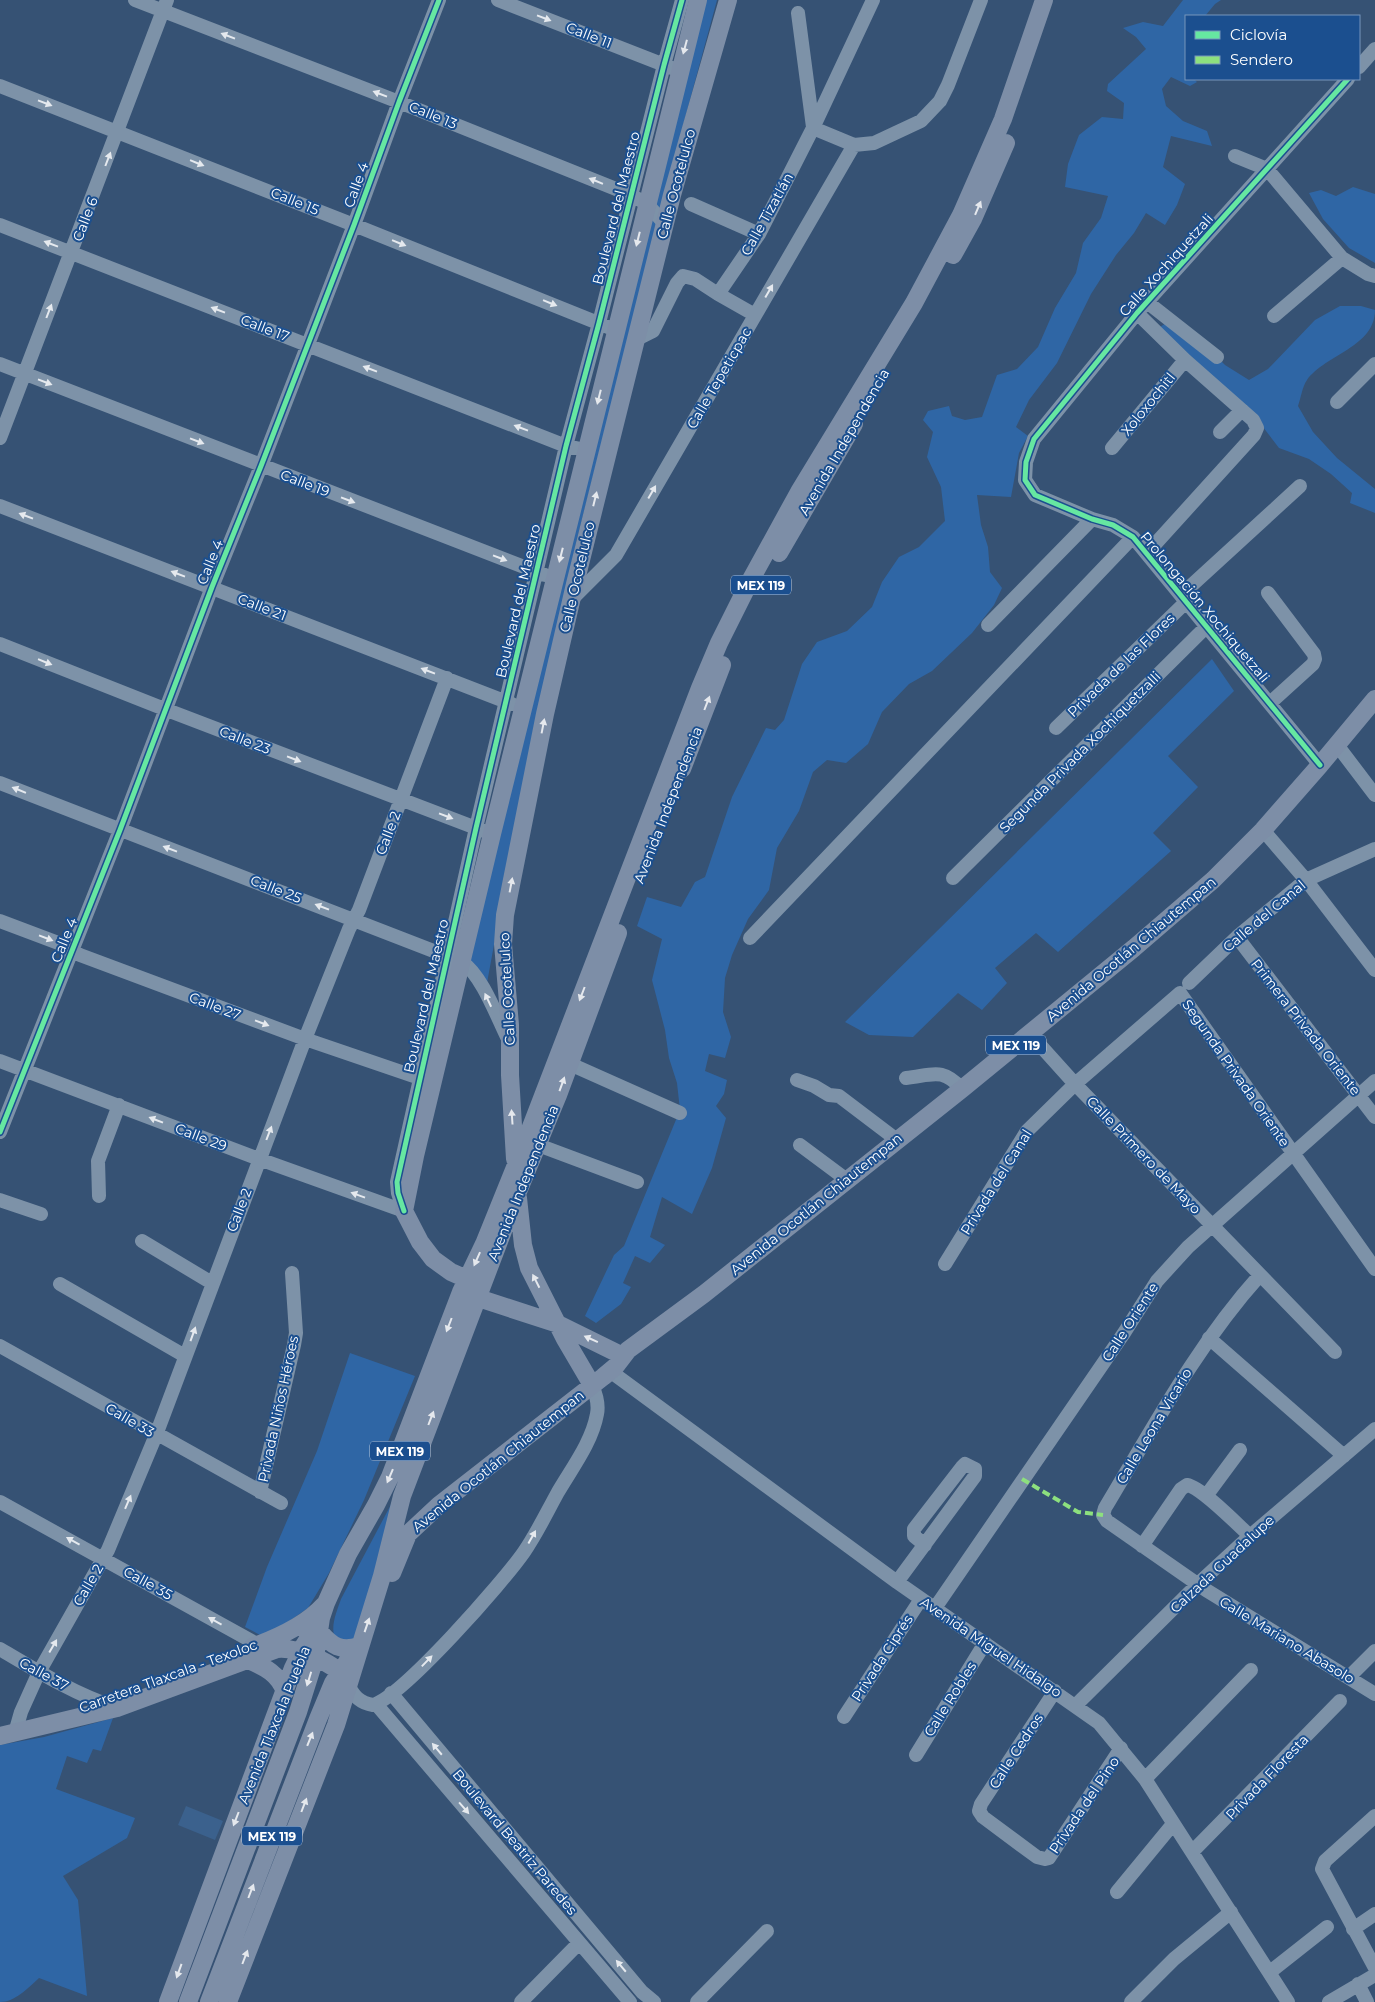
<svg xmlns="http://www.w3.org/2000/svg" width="1375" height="2002" font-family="Montserrat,sans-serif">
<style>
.green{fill:#2f66a5}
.water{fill:#3b618d}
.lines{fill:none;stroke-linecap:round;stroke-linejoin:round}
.minor{stroke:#7d92a8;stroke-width:14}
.major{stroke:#7d8ea7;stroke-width:18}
.quiet{stroke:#8de07e;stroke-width:4;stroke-dasharray:8 4;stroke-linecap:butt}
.cycleway-casing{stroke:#1b4f8f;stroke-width:8}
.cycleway{stroke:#66e7a1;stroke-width:5}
.oneway{fill:#e5e9ee}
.oneway2{fill:#e5e8ed}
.labels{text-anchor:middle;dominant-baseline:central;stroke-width:4;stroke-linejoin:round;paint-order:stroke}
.shield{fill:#1b4f8f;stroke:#bbcadd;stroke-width:1}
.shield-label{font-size:12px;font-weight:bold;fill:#fff}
.street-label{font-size:14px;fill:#fff;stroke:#1b4f8f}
</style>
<rect width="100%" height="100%" fill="#365274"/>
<path class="green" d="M 703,0 L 717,0 L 681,133 L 577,539 L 534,726 L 487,983 L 468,959 Z
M 1183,0 L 1221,0 L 1215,4 L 1205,16 L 1186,16 L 1186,79 L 1194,79 L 1197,82 L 1190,86 L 1171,77 L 1162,89 L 1166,106 L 1183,121 L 1207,131 L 1212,146 L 1171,136 L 1163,167 L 1185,184 L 1177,205 L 1165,225 L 1146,213 L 1134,233 L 1116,255 L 1091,294 L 1057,363 L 1029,400 L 1016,427 L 1028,436 L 1019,453 L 1011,497 L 977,495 L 981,525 L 988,547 L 990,572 L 1002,588 L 994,605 L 972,633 L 932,671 L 909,684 L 882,712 L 868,744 L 846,763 L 827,760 L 813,772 L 799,811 L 777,848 L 769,890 L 748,919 L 732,955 L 725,978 L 723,1012 L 731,1037 L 725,1058 L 709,1054 L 705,1071 L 727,1080 L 724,1094 L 716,1106 L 726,1118 L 712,1168 L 692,1214 L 662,1197 L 650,1237 L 665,1245 L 650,1263 L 635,1256 L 623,1283 L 631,1287 L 621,1304 L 596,1323 L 585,1316 L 614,1255 L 624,1246 L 680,1110 L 677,1083 L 669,1058 L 665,1030 L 652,980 L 662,939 L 637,926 L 647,897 L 681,907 L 695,882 L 705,877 L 732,797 L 766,728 L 775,730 L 784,720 L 802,664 L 817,642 L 847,631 L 872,607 L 882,582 L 899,557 L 919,547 L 945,521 L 941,487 L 927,457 L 933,432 L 923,420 L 928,411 L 949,406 L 952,416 L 965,420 L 982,417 L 997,375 L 1017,369 L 1038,347 L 1055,308 L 1076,273 L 1083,243 L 1101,218 L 1108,196 L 1065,187 L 1068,164 L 1079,135 L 1102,117 L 1123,119 L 1124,103 L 1107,91 L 1108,84 L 1146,49 L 1136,37 L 1123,28 L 1143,22 L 1163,26 Z
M 1353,187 L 1375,194 L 1375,263 L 1349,248 L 1323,219 L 1309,193 L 1321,190 L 1336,196 Z
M 1340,306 L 1361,306 L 1375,310 C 1375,347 1326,354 1307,380 C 1302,387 1301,398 1298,406 L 1313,432 L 1337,458 L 1375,489 L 1375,513 L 1350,503 L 1352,493 L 1331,474 L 1309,459 L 1279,448 L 1256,418 L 1160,327 L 1169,321 L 1188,328 L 1225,365 L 1249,380 L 1268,369 L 1315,320 Z
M 1212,659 L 1234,691 L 1168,756 L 1198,787 L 1153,833 L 1171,851 L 1058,952 L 1036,933 L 995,968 L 1007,983 L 982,1010 L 958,993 L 913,1037 L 869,1035 L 845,1022 Z
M 350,1353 L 415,1376 L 364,1500 L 329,1573 L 308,1608 L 278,1629 L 260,1635 L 245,1627 L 267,1567 L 317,1451 Z
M 404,1480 L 355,1639 L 351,1643 L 335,1638 C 330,1626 337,1611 341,1599 Z
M 113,1718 L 101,1751 L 93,1749 L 87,1763 L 67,1756 L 56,1789 L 135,1818 L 127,1838 L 63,1876 L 78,1900 L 87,1996 L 39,1978 C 28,1988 15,2002 0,2002 L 0,1745 L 44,1737 Z"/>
<path class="water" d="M 186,1806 L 223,1821 L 215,1840 L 178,1825 Z"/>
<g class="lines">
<path class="minor" d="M 135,0 L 399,102 L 631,195 L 647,204 L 665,224
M 498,0 L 672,68
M 798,13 L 813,127
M 1359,67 L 1375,49
M 0,86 L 354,225 L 608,327
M 813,128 L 854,145 L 874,143 L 921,121 L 940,101 L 948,85 L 981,0
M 1235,156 L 1267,169 L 1342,258 L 1368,274 L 1375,276
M 691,204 L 759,234
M 0,225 L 566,446 L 586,450
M 718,294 L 759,234 L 813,128 L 873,0
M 1147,302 L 1217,357
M 1137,313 L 1185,360 L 1253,420 L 1257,428 L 1254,435 L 1147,553
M 1274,316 L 1342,258
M 635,340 L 653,331 L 677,283 L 683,276 L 695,279 L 718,294 L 755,315
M 0,364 L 545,575
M 1337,402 L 1375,364
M 1220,432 L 1242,410
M 0,438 L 167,0
M 1112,448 L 1185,360
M 0,506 L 512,704
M 1268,593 L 1314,654 L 1315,659 L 1313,664 L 1270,703
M 1181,595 L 1300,486
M 571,600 L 616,555 L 854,145
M 988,625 L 1092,519
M 0,644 L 167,710 L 484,831
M 1056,728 L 1186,602
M 1337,745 L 1375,795
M 1320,765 L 1133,537 L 1113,525 L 1092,519 L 1035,495 L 1025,480 L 1026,462 L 1034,439 L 1137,313 L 1348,79
M 0,783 L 462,962 C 483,976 498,1020 510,1043
M 1263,830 L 1306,880 L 1375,970
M 953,878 L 1207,626
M 0,921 L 61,944 L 80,955 L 305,1039 L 428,1081
M 1237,937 L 1375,1117
M 750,938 L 1133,537
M 1189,983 L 1237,937 L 1306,880 L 1375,849
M 1030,1034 L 1075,1084 L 1335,1352
M 561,1060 L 680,1113
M 0,1061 L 259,1159 L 404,1211
M 906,1078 C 933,1075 942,1067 962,1089
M 797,1080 L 814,1086 L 829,1095 L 839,1096 L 897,1140
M 0,1132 L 120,830 L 212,587 L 261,466 L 354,225 L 399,102 L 439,0
M 538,1145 L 637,1182
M 800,1145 L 847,1180
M 99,1196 L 98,1161 L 119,1105
M 0,1200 L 41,1214
M 404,1211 L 398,1193 L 397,1182 L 476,828 L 566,446 L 599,323 L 664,65 L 682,0
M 142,1241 L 212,1283
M 945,1264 L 1027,1131 L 1075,1084 L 1180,993 L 1375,1269
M 1260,1275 C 1197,1345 1153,1428 1105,1508 L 1103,1515 L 1107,1521 L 1206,1590 L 1375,1694
M 60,1284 L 185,1356
M 1209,1338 L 1344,1456
M 0,1346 L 281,1503
M 610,1371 L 897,1582 L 1099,1723 L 1145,1779 L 1288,2002
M 260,1492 L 294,1345 L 296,1333 L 292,1273
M 1206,1496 L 1240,1450
M 0,1502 L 264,1648
M 1142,1546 L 1181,1489 L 1187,1485 C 1201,1487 1238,1525 1250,1536
M 897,1582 L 975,1476 L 975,1469 L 965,1464 L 962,1467 L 914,1529 L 914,1536 L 925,1545
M 935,1608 L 1124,1333 L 1157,1281 L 1188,1247 L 1375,1081
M 0,1649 C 37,1671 76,1695 117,1708
M 1349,1677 L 1375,1651
M 348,1684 C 353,1696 360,1703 373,1705 C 403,1696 504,1581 524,1552 C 537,1533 547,1512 558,1492 C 572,1468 592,1442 597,1414 C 599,1404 596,1394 592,1385
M 1055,1691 L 981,1804 L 979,1811 L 983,1817 L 1037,1857 L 1045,1859 L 1049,1858 L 1121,1748
M 391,1693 L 642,1992 L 654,2002
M 376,1704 L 630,2002
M 1076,1705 L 1198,1584 L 1250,1536 L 1375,1429
M 844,1717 L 921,1599
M 15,1733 L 21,1712 L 39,1672 L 108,1550 L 156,1435 L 305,1039 L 349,929 L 359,910 L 447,678
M 916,1755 L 985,1643
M 1145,1779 L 1251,1670
M 1375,1816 L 1325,1861 L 1322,1869 L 1375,1968
M 1192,1852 L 1340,1701
M 1117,1892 L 1173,1824
M 1353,1929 L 1375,1914
M 1270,1972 L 1327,1927
M 1358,1984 L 1367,2002
M 521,2002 L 579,1943
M 697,2002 L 767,1931
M 1131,2002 L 1174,1959 L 1231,1912
M 1329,2002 L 1375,1975"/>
<path class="major" d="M 953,255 L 973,219 L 1006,143
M 779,553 L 854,424
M 682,769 L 722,665
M 515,1159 L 510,1075 L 510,1025 L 503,944 L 505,915 L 545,714 L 575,584 L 672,195 L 728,0
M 518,1198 L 523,1245 L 529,1268 L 565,1339 L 592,1385
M 478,1284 L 451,1272 L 433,1259 L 420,1242 L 404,1211 L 415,1156 L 492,834 L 698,0
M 466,1294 L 558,1324 L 623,1356
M 392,1573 L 408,1534 L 439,1505 L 603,1377 L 615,1367 L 628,1350 L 704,1294 L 962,1089 L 1134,948 L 1213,880 L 1263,830 L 1320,765 L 1375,699
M 320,1632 C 332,1646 341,1652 359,1646
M 252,1647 C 277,1638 306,1625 324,1605
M 248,1660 C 265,1667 279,1674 285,1692
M 0,1736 L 117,1708 L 277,1649 C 297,1647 336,1663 346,1680
M 168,2002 L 293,1668 L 303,1647 L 318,1623
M 188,2002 L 298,1712 L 315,1658 L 321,1618 L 326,1603 L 348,1554 L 376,1505 L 390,1477 L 461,1292 L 484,1244 L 524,1145 L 700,688 L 719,643 L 749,583 L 799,492 L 914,303 L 961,215 L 1003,119 L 1044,0
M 209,2002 L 318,1719 L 333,1683 L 351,1656
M 228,2002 L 336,1725 L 382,1576 L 402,1496 L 517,1194 L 558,1095 L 618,933"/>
<path class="quiet" d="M 1022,1479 L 1078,1512 L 1103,1515"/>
<defs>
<path id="cycleway" d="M 1320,765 L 1133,537 L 1113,525 L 1092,519 L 1035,495 L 1025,480 L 1026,462 L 1034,439 L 1137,313 L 1348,79
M 0,1132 L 120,830 L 212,587 L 261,466 L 354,225 L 399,102 L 439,0
M 404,1211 L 398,1193 L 397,1182 L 476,828 L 566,446 L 599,323 L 664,65 L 682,0"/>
</defs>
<use href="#cycleway" class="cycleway-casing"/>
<use href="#cycleway" class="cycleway"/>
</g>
<defs><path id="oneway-solid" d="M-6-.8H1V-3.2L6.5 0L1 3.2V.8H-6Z" transform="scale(1.25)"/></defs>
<g class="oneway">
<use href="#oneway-solid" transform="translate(544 18) rotate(21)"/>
<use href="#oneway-solid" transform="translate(228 36) rotate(-159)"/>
<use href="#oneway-solid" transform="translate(380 94) rotate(-159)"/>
<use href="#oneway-solid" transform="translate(45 103) rotate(21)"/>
<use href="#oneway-solid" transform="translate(108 159) rotate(-69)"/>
<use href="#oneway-solid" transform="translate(197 163) rotate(22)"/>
<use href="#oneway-solid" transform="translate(596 181) rotate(-158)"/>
<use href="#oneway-solid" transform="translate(399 243) rotate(22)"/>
<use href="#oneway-solid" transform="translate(51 244) rotate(-159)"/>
<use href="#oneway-solid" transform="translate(769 291) rotate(-60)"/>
<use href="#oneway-solid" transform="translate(550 303) rotate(22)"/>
<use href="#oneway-solid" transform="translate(218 310) rotate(-159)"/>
<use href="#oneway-solid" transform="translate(49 311) rotate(-69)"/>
<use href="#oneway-solid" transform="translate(370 369) rotate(-159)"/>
<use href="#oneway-solid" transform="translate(45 382) rotate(21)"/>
<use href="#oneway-solid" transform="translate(521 428) rotate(-159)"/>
<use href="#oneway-solid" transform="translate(197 441) rotate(21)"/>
<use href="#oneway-solid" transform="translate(652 492) rotate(-60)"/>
<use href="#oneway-solid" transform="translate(348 500) rotate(21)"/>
<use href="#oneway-solid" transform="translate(26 516) rotate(-159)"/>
<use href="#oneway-solid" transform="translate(500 558) rotate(21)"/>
<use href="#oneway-solid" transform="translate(178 574) rotate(-159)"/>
<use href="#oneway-solid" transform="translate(45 662) rotate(22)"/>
<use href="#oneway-solid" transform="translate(428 671) rotate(-159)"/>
<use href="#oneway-solid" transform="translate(294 759) rotate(21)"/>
<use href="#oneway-solid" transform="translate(19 790) rotate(-158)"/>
<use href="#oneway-solid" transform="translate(446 816) rotate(21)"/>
<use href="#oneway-solid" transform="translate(170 849) rotate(-159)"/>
<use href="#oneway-solid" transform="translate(322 907) rotate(-159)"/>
<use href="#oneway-solid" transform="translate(46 938) rotate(21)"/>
<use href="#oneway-solid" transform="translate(488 1000) rotate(-115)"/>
<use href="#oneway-solid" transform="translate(262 1023) rotate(21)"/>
<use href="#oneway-solid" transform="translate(156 1120) rotate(-159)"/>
<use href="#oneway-solid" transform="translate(269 1133) rotate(-69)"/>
<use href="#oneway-solid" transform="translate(358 1195) rotate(-160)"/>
<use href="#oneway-solid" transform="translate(193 1334) rotate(-70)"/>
<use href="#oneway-solid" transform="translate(128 1502) rotate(-67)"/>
<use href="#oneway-solid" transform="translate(532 1537) rotate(-61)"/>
<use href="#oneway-solid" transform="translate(73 1541) rotate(-151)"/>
<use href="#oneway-solid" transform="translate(215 1621) rotate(-151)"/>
<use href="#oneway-solid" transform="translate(53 1646) rotate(-60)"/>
<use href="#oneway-solid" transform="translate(427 1661) rotate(-46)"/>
<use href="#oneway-solid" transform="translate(437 1749) rotate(-130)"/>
<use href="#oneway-solid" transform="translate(464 1808) rotate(49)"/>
<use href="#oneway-solid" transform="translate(621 1966) rotate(-130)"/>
</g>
<g class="oneway2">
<use href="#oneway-solid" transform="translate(685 47) rotate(105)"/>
<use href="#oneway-solid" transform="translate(978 208) rotate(-67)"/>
<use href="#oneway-solid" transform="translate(638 239) rotate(104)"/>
<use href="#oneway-solid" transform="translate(599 397) rotate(104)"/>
<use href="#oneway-solid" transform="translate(595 499) rotate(-76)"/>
<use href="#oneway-solid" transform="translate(561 555) rotate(104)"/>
<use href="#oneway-solid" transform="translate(707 703) rotate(-69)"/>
<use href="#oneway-solid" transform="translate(543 726) rotate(-79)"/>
<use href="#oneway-solid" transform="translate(511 885) rotate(-79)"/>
<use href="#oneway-solid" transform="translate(582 994) rotate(111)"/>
<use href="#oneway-solid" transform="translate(562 1084) rotate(-70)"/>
<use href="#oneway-solid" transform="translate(512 1117) rotate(-94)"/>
<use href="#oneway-solid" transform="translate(477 1259) rotate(114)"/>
<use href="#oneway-solid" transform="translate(536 1281) rotate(-117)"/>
<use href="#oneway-solid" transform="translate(449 1325) rotate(111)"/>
<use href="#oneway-solid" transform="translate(591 1339) rotate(-156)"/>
<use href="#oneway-solid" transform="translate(431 1418) rotate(-69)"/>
<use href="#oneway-solid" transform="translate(390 1476) rotate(113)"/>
<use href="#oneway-solid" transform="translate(367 1625) rotate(-71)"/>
<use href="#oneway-solid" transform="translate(309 1679) rotate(107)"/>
<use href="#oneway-solid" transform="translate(310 1739) rotate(-68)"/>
<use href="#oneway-solid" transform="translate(304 1805) rotate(-69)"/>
<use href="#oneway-solid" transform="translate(236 1819) rotate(111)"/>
<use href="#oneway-solid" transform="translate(251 1891) rotate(-69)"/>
<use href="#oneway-solid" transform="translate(245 1957) rotate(-69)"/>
<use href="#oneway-solid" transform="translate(179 1971) rotate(110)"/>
</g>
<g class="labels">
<g class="shield">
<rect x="731" y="575.5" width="60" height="19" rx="4"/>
<rect x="986" y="1035.5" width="60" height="19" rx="4"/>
<rect x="370" y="1441.5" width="60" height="19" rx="4"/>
<rect x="242" y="1826.5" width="60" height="19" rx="4"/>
</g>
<g class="shield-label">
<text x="761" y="585">MEX 119</text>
<text x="1016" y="1045">MEX 119</text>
<text x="400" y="1451">MEX 119</text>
<text x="272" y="1836">MEX 119</text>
</g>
<g class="street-label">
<text transform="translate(589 35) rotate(21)">Calle 11</text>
<text transform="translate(433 115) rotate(22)">Calle 13</text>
<text transform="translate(676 184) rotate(-75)">Calle Ocotelulco</text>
<text transform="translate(356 185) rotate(-70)">Calle 4</text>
<text transform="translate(295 201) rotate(22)">Calle 15</text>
<text transform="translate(616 208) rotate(-76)">Boulevard del Maestro</text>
<text transform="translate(767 214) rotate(-61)">Calle Tizatlán</text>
<text transform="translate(85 219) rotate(-69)">Calle 6</text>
<text transform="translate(1166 265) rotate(-48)">Calle Xochiquetzali</text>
<text transform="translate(265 328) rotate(21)">Calle 17</text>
<text transform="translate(719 378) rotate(-60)">Calle Tepeticpac</text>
<text transform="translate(1148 404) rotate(-51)">Xoloxochitl</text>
<text transform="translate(844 442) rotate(-60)">Avenida Independencia</text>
<text transform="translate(305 483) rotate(21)">Calle 19</text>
<text transform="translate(210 562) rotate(-68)">Calle 4</text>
<text transform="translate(577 577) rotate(-77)">Calle Ocotelulco</text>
<text transform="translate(518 601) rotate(-77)">Boulevard del Maestro</text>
<text transform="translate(262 607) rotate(21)">Calle 21</text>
<text transform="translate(1205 607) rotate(50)">Prolongación Xochiquetzali</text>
<text transform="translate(1121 665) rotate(-44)">Privada de las Flores</text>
<text transform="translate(245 740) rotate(21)">Calle 23</text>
<text transform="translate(1080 752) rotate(-45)">Segunda Privada Xochiquetzalli</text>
<text transform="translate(668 805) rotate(-69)">Avenida Independencia</text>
<text transform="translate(388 833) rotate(-69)">Calle 2</text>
<text transform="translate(276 889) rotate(21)">Calle 25</text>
<text transform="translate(1264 916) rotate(-40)">Calle del Canal</text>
<text transform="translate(64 940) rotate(-68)">Calle 4</text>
<text transform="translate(1131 949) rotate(-40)">Avenida Ocotlán Chiautempan</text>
<text transform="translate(507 989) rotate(-93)">Calle Ocotelulco</text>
<text transform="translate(426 996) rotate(-77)">Boulevard del Maestro</text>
<text transform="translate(215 1006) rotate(21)">Calle 27</text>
<text transform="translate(1306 1027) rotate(52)">Primera Privada Oriente</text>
<text transform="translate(1236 1073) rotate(55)">Segunda Privada Oriente</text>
<text transform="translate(201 1137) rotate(21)">Calle 29</text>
<text transform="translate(1144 1155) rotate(46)">Calle Primero de Mayo</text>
<text transform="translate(996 1182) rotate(-58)">Privada del Canal</text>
<text transform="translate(523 1183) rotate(-68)">Avenida Independencia</text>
<text transform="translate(816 1204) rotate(-39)">Avenida Ocotlán Chiautempan</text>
<text transform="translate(239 1210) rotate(-69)">Calle 2</text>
<text transform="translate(1130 1322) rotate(-57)">Calle Oriente</text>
<text transform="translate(278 1409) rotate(-78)">Privada Niños Héroes</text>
<text transform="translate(130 1420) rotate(30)">Calle 33</text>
<text transform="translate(1154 1426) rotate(-59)">Calle Leona Vicario</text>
<text transform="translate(498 1461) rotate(-39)">Avenida Ocotlán Chiautempan</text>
<text transform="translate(1222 1564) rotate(-43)">Calzada Guadalupe</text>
<text transform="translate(148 1583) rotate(29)">Calle 35</text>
<text transform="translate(88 1585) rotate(-60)">Calle 2</text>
<text transform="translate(1287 1640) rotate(31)">Calle Mariano Abasolo</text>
<text transform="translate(991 1647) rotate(34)">Avenida Miguel Hidalgo</text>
<text transform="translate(882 1658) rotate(-57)">Privada Ciprés</text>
<text transform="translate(44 1674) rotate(28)">Calle 37</text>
<text transform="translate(168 1676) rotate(-20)">Carretera Tlaxcala - Texoloc</text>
<text transform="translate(950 1699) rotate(-58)">Calle Robles</text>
<text transform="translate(274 1725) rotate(-68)">Avenida Tlaxcala Puebla</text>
<text transform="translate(1016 1751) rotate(-57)">Calle Cedros</text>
<text transform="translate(1267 1777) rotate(-46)">Privada Floresta</text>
<text transform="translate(1084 1805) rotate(-56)">Privada del Pino</text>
<text transform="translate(515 1842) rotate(50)">Boulevard Beatriz Paredes</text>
</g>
</g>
<rect x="1185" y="15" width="175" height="65" fill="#1b4f8f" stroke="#7695bc"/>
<rect x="1195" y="31" width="25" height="8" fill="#66e7a1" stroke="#7695bc"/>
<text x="1230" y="40" font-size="15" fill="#ffffff">Ciclovía</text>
<rect x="1195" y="56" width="25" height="8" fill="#8de07e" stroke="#7695bc"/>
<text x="1230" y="65" font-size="15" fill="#ffffff">Sendero</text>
</svg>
